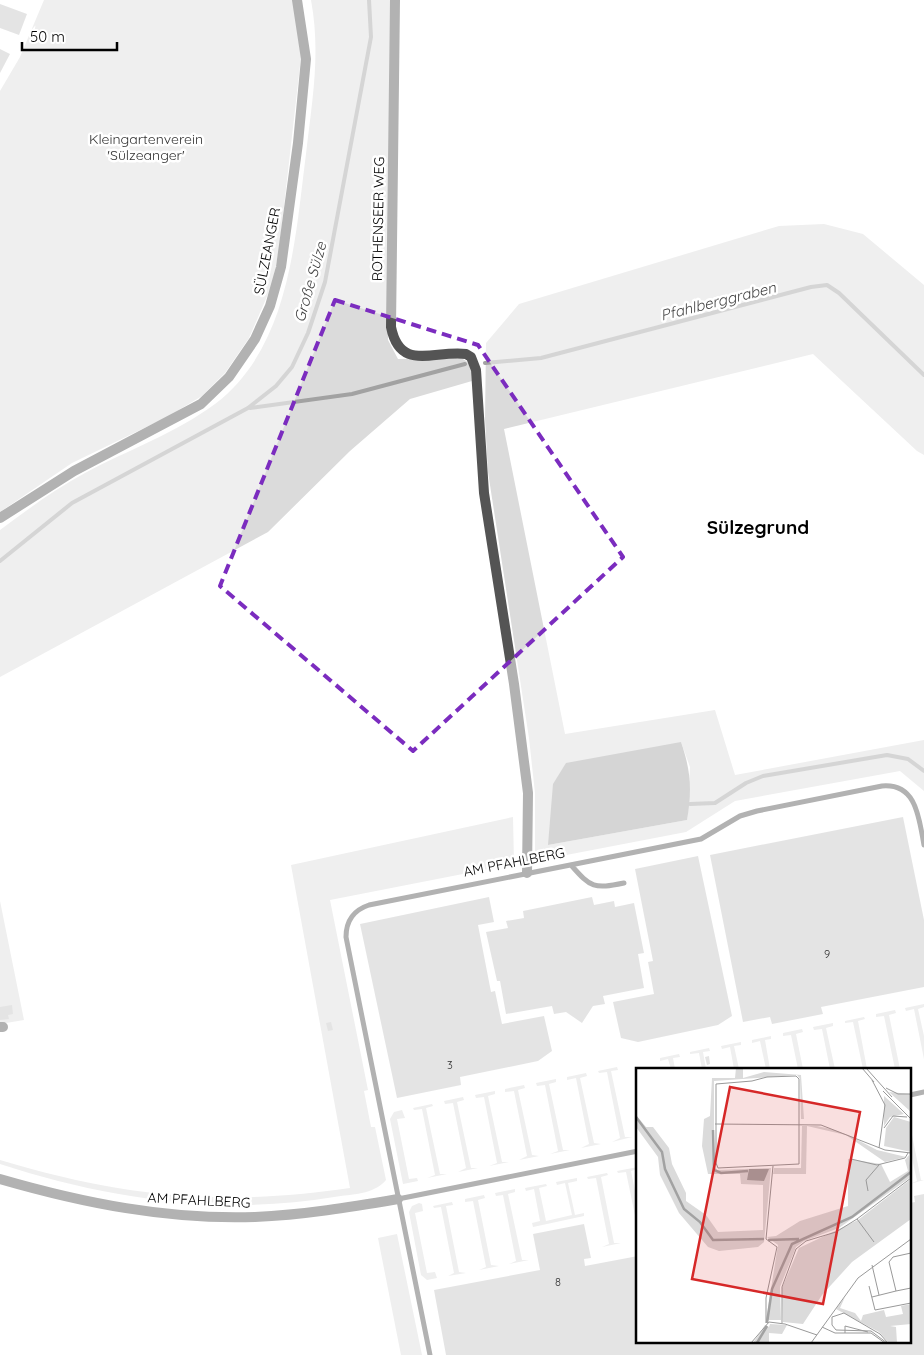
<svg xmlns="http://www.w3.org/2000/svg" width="924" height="1355" font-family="Quicksand,sans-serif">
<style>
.green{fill:#dbdbdb;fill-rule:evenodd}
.water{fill:#a2a2a2}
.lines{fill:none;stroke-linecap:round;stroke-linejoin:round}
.stream{stroke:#a2a2a2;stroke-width:4}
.building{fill:#c4c4c4}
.service{stroke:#545454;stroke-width:5}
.minor{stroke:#545454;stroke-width:10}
.marked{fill:none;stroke:#7b2cbf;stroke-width:4;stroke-dasharray:10 6;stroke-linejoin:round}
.labels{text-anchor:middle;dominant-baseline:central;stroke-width:5;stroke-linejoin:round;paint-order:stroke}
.number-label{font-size:11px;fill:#313131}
.park-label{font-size:14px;fill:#323232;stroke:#fff}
.street-label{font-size:14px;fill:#000;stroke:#fff}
.water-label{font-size:15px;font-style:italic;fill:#434343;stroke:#fff}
.district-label{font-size:19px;font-weight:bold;fill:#000;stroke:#fff}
.inset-river{fill:none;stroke:#a2a2a2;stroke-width:2.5}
.inset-road{fill:none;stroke:#999;stroke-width:1}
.view{fill:#d62828;fill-opacity:0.15;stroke:#d62828;stroke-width:2.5}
.inset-edge{fill:none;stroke:#000;stroke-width:2.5}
</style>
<rect width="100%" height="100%" fill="#fff"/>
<path class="green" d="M 44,0 L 293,0 L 301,57 L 279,250 L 272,285 L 249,338 L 225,373 L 202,396 L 167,417 L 72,463 L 0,512 L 0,91 L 20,57 Z
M 311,0 L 390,0 L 388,340 L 398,359 L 460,358 C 471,361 471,370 472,381 L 410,399 L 350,451 L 268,532 L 0,677 L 0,530 C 27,510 55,489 85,473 C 128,450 176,433 215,404 C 290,347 295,239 306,154 C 312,101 321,54 311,0 Z
M 824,224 L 863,234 L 924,285 L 924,455 L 917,451 L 813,354 L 504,429 L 565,734 L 715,710 L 735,775 L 924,740 L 924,791 L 900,771 L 735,801 L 686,832 L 535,861 L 535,793 L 529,738 L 488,472 L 485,419 L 486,343 L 519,304 L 779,226 ZM 681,742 L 690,767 L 687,820 L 548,845 Z
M 513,817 L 514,864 L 330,900 L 368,1090 L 364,1091 L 371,1127 L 375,1127 L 386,1180 C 373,1195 352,1194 334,1197 C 222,1216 107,1199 0,1164 L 0,1160 C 124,1197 221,1207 350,1188 L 291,865 Z
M 0,901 L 24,1020 L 0,1024 Z
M 924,1004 L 924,1007 L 918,1009 L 924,1036 L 924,1059 L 914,1009 L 906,1011 L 905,1008 Z
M 895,1010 L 896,1013 L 889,1015 L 900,1069 L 895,1069 L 884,1016 L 876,1017 L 876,1014 Z
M 864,1017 L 865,1019 L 858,1021 L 867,1069 L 863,1069 L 853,1022 L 845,1023 L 845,1021 Z
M 833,1023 L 833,1026 L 826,1028 L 835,1069 L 830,1069 L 822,1029 L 814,1030 L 813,1027 Z
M 802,1029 L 803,1032 L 796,1034 L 803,1069 L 798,1069 L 791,1035 L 783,1036 L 783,1033 Z
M 771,1036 L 771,1039 L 765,1040 L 770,1069 L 766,1069 L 760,1041 L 752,1043 L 752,1040 Z
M 741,1042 L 741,1045 L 734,1046 L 739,1069 L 734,1069 L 730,1047 L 722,1049 L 721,1046 Z
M 709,1048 L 710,1051 L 703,1052 L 706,1069 L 702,1069 L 699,1053 L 690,1054 L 690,1052 Z
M 679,1054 L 680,1057 L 673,1058 L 675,1069 L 671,1069 L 668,1059 L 660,1061 L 660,1058 Z
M 617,1067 L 618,1070 L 611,1071 L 625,1137 L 632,1137 L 612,1142 L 620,1138 L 607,1072 L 599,1073 L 598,1071 Z
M 586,1073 L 587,1076 L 580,1078 L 594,1143 L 601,1144 L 581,1148 L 589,1144 L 576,1078 L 567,1080 L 567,1077 Z
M 556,1079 L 556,1082 L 549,1084 L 563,1150 L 570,1150 L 550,1154 L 558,1151 L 545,1085 L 537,1086 L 536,1083 Z
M 524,1085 L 525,1088 L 518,1090 L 532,1155 L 539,1156 L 519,1160 L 527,1156 L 514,1091 L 505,1092 L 505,1089 Z
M 495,1091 L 495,1094 L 488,1096 L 502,1162 L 509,1162 L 489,1166 L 497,1163 L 484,1097 L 476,1098 L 475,1095 Z
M 463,1097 L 464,1100 L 457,1102 L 471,1168 L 478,1168 L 458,1172 L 466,1168 L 453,1103 L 445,1104 L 444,1101 Z
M 432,1104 L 433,1106 L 426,1108 L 440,1174 L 447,1174 L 427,1178 L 435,1175 L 422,1109 L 414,1110 L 413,1108 Z
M 402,1110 L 405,1118 L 397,1119 L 409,1179 L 417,1178 L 418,1181 L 403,1184 L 390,1119 L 394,1112 Z
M 910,1125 L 921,1180 L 924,1180 L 910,1184 L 917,1181 L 910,1149 Z
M 638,1167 L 638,1169 L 631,1171 L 638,1206 L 638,1230 L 626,1172 L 618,1173 L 617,1171 Z
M 607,1173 L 608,1175 L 601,1177 L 614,1243 L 621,1243 L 602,1247 L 609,1244 L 596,1178 L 588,1179 L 587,1177 Z
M 577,1178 L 577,1181 L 568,1183 L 575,1215 L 584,1213 L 584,1216 L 533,1227 L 532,1223 L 540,1221 L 534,1189 L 526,1191 L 525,1188 L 546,1184 L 547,1186 L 539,1188 L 546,1221 L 572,1215 L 565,1183 L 557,1185 L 556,1182 Z
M 515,1189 L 515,1192 L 508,1194 L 522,1260 L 529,1260 L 509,1264 L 516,1261 L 503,1195 L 496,1196 L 495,1193 Z
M 484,1195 L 485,1198 L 478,1200 L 491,1265 L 499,1266 L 479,1270 L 486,1267 L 473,1201 L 465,1202 L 465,1199 Z
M 452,1202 L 453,1205 L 446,1206 L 459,1272 L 466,1273 L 448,1276 L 454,1273 L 441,1207 L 434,1208 L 433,1206 Z
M 419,1203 L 422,1204 L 423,1211 L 415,1213 L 427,1273 L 435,1272 L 437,1278 L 427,1280 L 421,1275 L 409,1212 L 412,1206 Z
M 397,1234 L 422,1355 L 401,1355 L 378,1238 Z"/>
<path class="water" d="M 681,742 C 691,771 692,790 687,820 L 548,845 L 553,784 L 566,763 Z"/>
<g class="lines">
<path class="stream" d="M 485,363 L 541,358 L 811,287 L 827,285 L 839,293 L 924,375
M 250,408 L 352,394 L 465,364
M 0,561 L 72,503 L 248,408 L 276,386 L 292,367 L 308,333 L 325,282 L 371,37 L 369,0
M 690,804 L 715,803 L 746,783 L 763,776 L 887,755 L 908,759 L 924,771"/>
</g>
<path class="building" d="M 0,4 L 27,14 L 19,35 L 0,28 Z
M 0,49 L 10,54 L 0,73 Z
M 903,817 L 924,920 L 924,987 L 821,1007 L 823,1014 L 772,1024 L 770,1017 L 743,1022 L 710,855 Z
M 698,856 L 732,1016 L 718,1025 L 638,1042 L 621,1038 L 613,1002 L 654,994 L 648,962 L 653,961 L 635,869 Z
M 489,897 L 494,922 L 478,925 L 491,992 L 495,991 L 502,1024 L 544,1016 L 552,1051 L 538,1061 L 460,1077 L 461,1085 L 397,1098 L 360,924 Z
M 592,897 L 594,905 L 614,901 L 615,907 L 634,903 L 644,953 L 638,954 L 644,988 L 603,996 L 605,1004 L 593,1006 L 582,1023 L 566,1012 L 554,1014 L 552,1006 L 506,1014 L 500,981 L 497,981 L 486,932 L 508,928 L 506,921 L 524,918 L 523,911 Z
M 12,1005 L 13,1014 L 8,1015 L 9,1019 L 0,1020 L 0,1007 Z
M 331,1022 L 333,1030 L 328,1031 L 326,1023 Z
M 709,1056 L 710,1064 L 707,1065 L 705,1057 Z
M 924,1194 L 924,1355 L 446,1355 L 434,1290 L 540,1270 L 533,1234 L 584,1224 L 591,1258 L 584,1259 L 585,1266 L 638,1256 L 638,1341 L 910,1341 L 910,1203 L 915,1202 L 914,1196 Z"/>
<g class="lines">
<path class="service" d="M 571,865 C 591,888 594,889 624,883
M 910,1095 L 924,1092
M 398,1199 L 638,1151
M 430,1355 L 346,937 C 346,921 354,910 369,905 L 701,839 L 740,816 L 757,811 L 882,786 C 917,783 919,819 924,845"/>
<path class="minor" d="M 395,0 L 391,327 C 400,372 433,350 466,354 L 471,357 L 476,370 L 484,493 L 514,684 L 528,793 L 527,873
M 0,518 L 74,471 L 201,404 L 229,377 L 255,339 L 270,306 L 281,267 L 298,143 L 306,59 L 297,0
M 0,1027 L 3,1027
M 0,1179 C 83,1203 168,1220 255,1217 C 303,1215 351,1207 398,1199"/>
</g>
<path d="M0 0H924V1355H0ZM 335,300 L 478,345 L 623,557 L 413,751 L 220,586 Z" fill="#fff" fill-opacity=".55" fill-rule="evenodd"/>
<path class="marked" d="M 335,300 L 478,345 L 623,557 L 413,751 L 220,586 Z"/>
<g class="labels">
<g class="number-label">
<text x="827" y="954">9</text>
<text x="450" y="1065">3</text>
<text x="558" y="1282">8</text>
</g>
<g class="park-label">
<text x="146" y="139">Kleingartenverein<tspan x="146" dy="16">'Sülzeanger'</tspan></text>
</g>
<g class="street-label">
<text transform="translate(378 219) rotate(-89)">ROTHENSEER WEG</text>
<text transform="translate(267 251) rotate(-79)">SÜLZEANGER</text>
<text transform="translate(514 862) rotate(-11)">AM PFAHLBERG</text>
<text transform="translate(199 1200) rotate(3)">AM PFAHLBERG</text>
</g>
<g class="water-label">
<text transform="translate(310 282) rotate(-74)">Große Sülze</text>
<text transform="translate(718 301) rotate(-14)">Pfahlberggraben</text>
</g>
<g class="district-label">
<text x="758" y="527">Sülzegrund</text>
</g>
</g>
<g transform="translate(636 1068)">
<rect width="275" height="275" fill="#fff"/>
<path d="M 100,0 L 107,0 L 107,10 L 128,4 L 165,7 L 168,51 L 165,51 L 164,11 L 161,7 L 78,13 L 78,98 L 81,102 L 135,100 L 128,174 L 122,179 L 83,183 L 72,179 L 43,145 L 24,107 L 22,89 L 0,59 L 0,47 L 10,59 L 17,59 L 33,80 L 36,96 L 50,125 L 50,133 L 70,147 L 82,164 L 127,162 L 127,117 L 105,116 L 104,106 L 72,106 L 66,78 L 68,51 L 74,48 L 76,10 L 99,10 ZM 253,24 L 275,26 L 275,44 ZM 248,28 L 268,46 L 254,49 L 248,58 ZM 258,49 L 275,54 L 275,84 L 248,78 L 250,60 ZM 166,58 L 181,58 L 195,61 L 212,67 L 241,82 L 270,89 L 249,94 L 210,67 L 171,58 L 170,106 L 137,106 L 138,100 L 165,100 ZM 273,87 L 275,109 L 203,160 L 168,173 L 160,179 L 144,219 L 145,252 L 130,252 L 142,177 L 131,169 L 140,168 L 164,153 L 212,138 L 212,91 L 245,96 L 254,114 L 272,103 L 269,92 ZM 275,111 L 275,151 L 216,194 L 186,227 L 167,256 L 147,254 L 146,220 L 163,180 L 222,152 ZM 209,229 L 204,240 L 219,245 L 225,253 L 227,247 L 248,242 L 250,249 L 267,246 L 265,238 L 275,236 L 275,256 L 254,258 L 260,259 L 261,275 L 253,275 L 243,264 L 200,241 ZM 134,256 L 151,257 L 146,266 L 133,265 L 133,275 L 146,275 L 117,275 L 129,257 L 133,259 Z" fill="#dbdbdb"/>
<path d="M 113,101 L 133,101 L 128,113 L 111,112 Z" fill="#a2a2a2"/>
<path class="inset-river" d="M 0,49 L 26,84 L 29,101 L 48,141 L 64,154 L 77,172 L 128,171M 77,62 L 78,102 L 85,105 L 112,103M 132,172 L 163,171M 131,255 L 136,221 L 156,176 L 216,149 L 275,104M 121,275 L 131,258"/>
<path class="inset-road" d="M 226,0 L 238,14M 230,0 L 256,29M 131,9 L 160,8 L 163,11 L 163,96 L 82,100 L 80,95 L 80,16 L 116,13 ZM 236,12 L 249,37 L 243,80M 250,20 L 262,26 L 275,26M 247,23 L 275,51M 79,56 L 185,57 L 249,82 L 275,85M 248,60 L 257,48 L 271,49M 215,91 L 241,97 L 269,90 L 272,85M 232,123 L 230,112 L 243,97M 221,151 L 238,174M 275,185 L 257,189 L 253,194 L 260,223 L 275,220M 236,197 L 243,227M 233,218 L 239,242 L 275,235M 236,229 L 260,223M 130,255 L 130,230 L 141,179 L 130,171 L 137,98M 146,255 L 146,219 L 160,181 L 170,173 L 200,164 L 221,151 L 275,110M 186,259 L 199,265 L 235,265 L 249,275M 209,265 L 209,258 L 232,264M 115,275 L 133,254 L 149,256 L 181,267M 175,275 L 222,210 L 275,171M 251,275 L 235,263 L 200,262 L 196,257 L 196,249 L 208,245 L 244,266 L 252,275"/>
<path class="view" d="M 94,19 L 224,44 L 187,236 L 56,211 Z"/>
<rect width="275" height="275" class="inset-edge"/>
</g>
<path d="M22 42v8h95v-8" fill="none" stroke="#000000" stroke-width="2.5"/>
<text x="30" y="42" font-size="15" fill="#000000" stroke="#ffffff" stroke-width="4" paint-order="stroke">50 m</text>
</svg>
